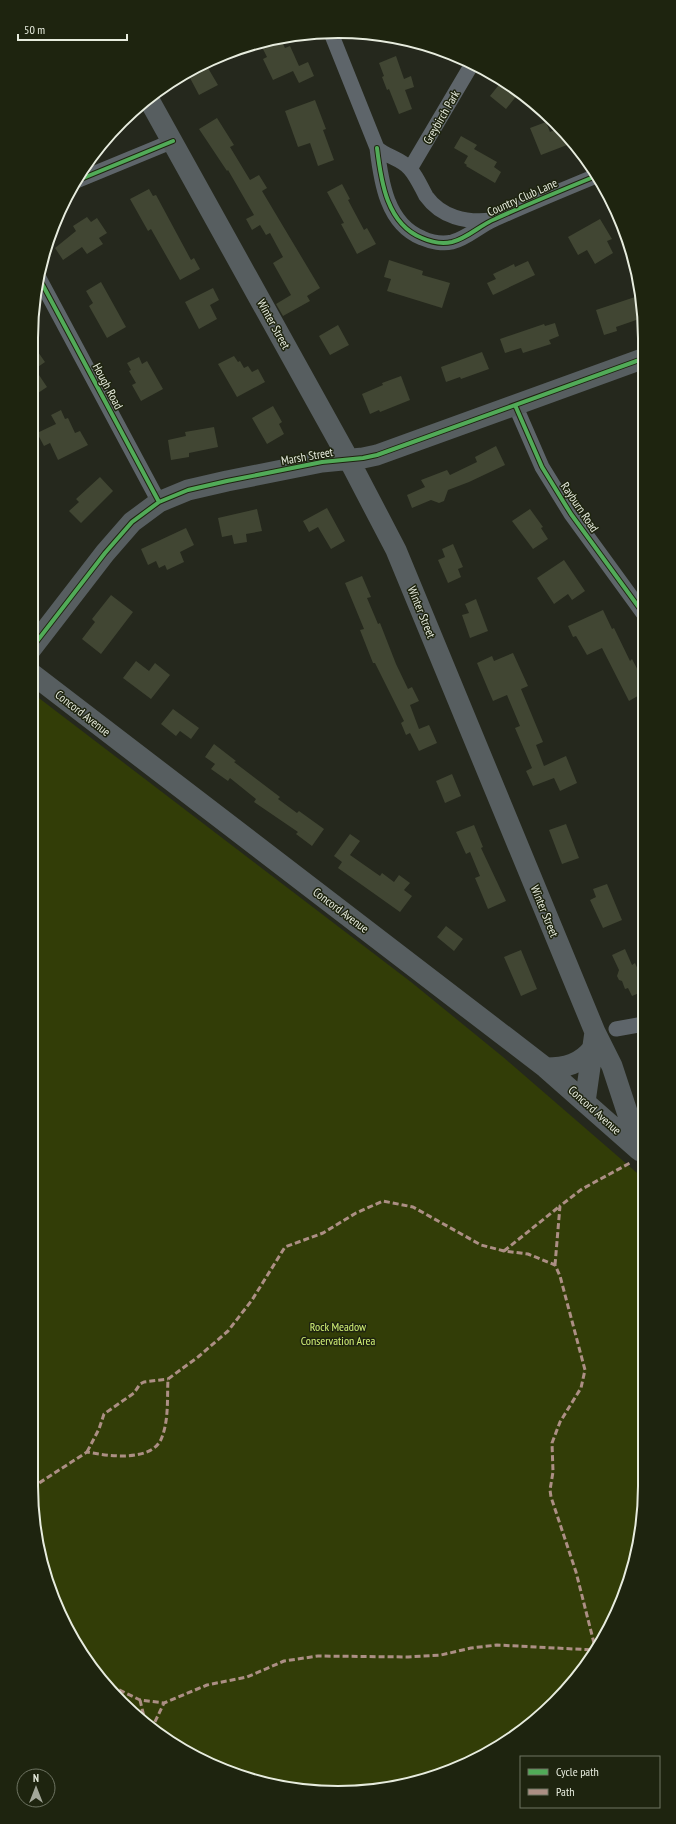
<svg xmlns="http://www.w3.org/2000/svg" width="676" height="1824" font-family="'PT Sans Narrow',sans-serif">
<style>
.green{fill:#323d07}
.building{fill:#414633}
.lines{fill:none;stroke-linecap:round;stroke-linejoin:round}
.street{stroke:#5e656a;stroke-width:15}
.secondary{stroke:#575e60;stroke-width:21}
.quiet{stroke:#ac8f84;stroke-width:3;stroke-dasharray:6 3;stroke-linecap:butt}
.cycleway-casing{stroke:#1e240f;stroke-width:6}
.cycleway{stroke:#51ab58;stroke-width:4}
.labels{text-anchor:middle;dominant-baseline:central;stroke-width:3;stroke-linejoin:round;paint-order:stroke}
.street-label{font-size:12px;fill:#e7ecde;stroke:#1e240f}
.park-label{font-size:12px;fill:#d3f277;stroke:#1e240f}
.rim{fill:none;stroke:#e7ecde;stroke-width:2}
</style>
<rect width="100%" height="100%" fill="#25281d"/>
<path class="green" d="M 31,692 L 411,982 L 503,1057 L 644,1179 L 645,1486 L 635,1565 L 593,1657 L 555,1703 L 509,1741 L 417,1783 L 358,1792 L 298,1790 L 202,1761 L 151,1730 L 107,1689 L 54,1603 L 37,1546 L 31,1486 Z"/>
<path class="building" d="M 280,38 L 285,48 L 290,46 L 299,66 L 308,62 L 314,76 L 299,83 L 293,71 L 273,80 L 263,59 L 267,57 L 260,43 Z
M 396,56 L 404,79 L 411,76 L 414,87 L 405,90 L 412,109 L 399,114 L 389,89 L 387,90 L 382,77 L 384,76 L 379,63 Z
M 205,63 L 218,85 L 199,95 L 190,78 L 193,77 L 189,70 Z
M 502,81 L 518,94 L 506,109 L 490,96 Z
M 315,100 L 326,129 L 323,130 L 334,160 L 318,166 L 310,143 L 298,147 L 285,111 Z
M 217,118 L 234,145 L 230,147 L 250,180 L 259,175 L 267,188 L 262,191 L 320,288 L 307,296 L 310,301 L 283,316 L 276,304 L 291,295 L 273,263 L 283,257 L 270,233 L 266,235 L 260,225 L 252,230 L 246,219 L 254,215 L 228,170 L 227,171 L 199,129 Z
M 546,122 L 550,132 L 559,128 L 570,137 L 565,140 L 567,145 L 541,155 L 530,128 Z
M 461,136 L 477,145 L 474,149 L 497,162 L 494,167 L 501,172 L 495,183 L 466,166 L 467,165 L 464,163 L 468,156 L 454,148 Z
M 342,184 L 350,199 L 348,200 L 364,230 L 367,228 L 376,244 L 357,254 L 341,224 L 344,223 L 327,192 Z
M 149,189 L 153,196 L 156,195 L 191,260 L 194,258 L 200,269 L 180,280 L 151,229 L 148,231 L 130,199 Z
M 87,217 L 91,222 L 97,218 L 107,233 L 99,238 L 103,244 L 87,254 L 82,247 L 63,260 L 55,248 L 76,231 L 73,226 Z
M 600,219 L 612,239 L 607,241 L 613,253 L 595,264 L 587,250 L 578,255 L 568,237 Z
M 389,260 L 423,271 L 422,275 L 450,283 L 442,308 L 387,291 L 391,279 L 384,277 Z
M 528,261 L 535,275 L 493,295 L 487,283 L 496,279 L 493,274 L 514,264 L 515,267 Z
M 101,282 L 126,327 L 107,338 L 89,306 L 93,303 L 86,291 Z
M 213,288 L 219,300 L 210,305 L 217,319 L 199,329 L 185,302 Z
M 641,295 L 642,318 L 616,327 L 617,331 L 604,335 L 596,310 Z
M 555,323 L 559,336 L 549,340 L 551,344 L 523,353 L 521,348 L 505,353 L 500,339 L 544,324 L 545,326 Z
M 338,325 L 349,345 L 330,355 L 319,336 Z
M 31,342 L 45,362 L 35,369 L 47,387 L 35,395 L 31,388 Z
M 482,352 L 489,369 L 461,379 L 460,377 L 446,382 L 441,367 Z
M 234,356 L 238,362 L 240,361 L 244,368 L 248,366 L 252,372 L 258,369 L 265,382 L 237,397 L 218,364 Z
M 139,357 L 142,364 L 147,361 L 163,389 L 141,401 L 132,385 L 136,383 L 129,371 L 131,370 L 127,363 Z
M 401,376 L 410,400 L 380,412 L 379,410 L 370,414 L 362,394 L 383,385 L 382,383 Z
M 273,406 L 282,422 L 279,424 L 284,434 L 267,444 L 252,418 Z
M 61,410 L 65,419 L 68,418 L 75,433 L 80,431 L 88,445 L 58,460 L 50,443 L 44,446 L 37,433 L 56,424 L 51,415 Z
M 214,427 L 218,447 L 189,453 L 189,457 L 171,460 L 168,440 L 186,436 L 185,432 Z
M 496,446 L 505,465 L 469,482 L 448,490 L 444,501 L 439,503 L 431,500 L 412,508 L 407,495 L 425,487 L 421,480 L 447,470 L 450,475 L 477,462 L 475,457 Z
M 100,477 L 113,491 L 81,523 L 69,511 L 79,502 L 76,499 Z
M 327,508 L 345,541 L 331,549 L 318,527 L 309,532 L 303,521 Z
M 257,509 L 262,531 L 246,534 L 247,542 L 234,544 L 232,535 L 222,537 L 218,518 Z
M 530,509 L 543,527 L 541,528 L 548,539 L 533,549 L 512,521 Z
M 186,528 L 194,545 L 180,552 L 184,562 L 167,570 L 165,565 L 159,568 L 156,561 L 148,565 L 141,549 Z
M 453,544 L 463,567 L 458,569 L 461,577 L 448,583 L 438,560 L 445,557 L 442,549 Z
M 564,560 L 585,591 L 572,600 L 568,594 L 554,604 L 537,578 Z
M 362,576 L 371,597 L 367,598 L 378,624 L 380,623 L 396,664 L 408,689 L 412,687 L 419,701 L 410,705 L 419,729 L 429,725 L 437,743 L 419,751 L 410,733 L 406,735 L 401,723 L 404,721 L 375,663 L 373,663 L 360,630 L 364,629 L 345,583 Z
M 111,595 L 133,612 L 101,654 L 82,639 L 95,622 L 92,619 Z
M 476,599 L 488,631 L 470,638 L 462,615 L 469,613 L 465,604 Z
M 603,610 L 612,629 L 614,628 L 630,661 L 632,659 L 642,678 L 639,680 L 643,688 L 643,693 L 629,701 L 602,648 L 587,655 L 576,636 L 573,637 L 568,626 Z
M 513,653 L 528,686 L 521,689 L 543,742 L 536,745 L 544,766 L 566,756 L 577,783 L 560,791 L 554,778 L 533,786 L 526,771 L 532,768 L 515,728 L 520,726 L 507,695 L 493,701 L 477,663 L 492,656 L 494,661 Z
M 136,661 L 149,671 L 155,663 L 170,675 L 151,699 L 123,678 Z
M 173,709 L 199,728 L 191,739 L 180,731 L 176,736 L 161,724 Z
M 214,744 L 236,761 L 234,762 L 280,797 L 278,799 L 297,813 L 299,811 L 324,829 L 312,846 L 296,834 L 298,832 L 254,802 L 256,799 L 230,778 L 228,781 L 211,769 L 215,764 L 205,757 Z
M 452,774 L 461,796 L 445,803 L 436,781 Z
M 566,824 L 579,858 L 562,864 L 549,830 Z
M 474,825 L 483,847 L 481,848 L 506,901 L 488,909 L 475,878 L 480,876 L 470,852 L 466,854 L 456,832 Z
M 350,834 L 360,841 L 350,855 L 380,876 L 382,873 L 394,882 L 399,875 L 410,883 L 404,890 L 412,896 L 400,912 L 338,868 L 342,862 L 334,856 Z
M 607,884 L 622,920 L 603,928 L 590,900 L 596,897 L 593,889 Z
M 446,926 L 463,939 L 454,951 L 437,937 Z
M 625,949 L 632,965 L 635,963 L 644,983 L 644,991 L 632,996 L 628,988 L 625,989 L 622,981 L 619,980 L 617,976 L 619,970 L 612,955 Z
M 521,950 L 537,989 L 521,996 L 504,957 Z"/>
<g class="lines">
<path class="street" d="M 331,33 L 377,148 C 387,157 402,159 410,169 C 417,177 421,187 426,196 C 441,217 466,223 491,220
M 377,148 C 381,182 387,224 422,238 C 431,242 443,244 452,242 C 468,238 480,225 495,219 C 528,204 562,190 596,176
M 410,169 L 472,64
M 76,181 L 173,141
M 39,278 L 159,502
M 515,405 L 542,467 L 571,514 L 643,613
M 616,1029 L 644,1024"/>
<path class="secondary" d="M 148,98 L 349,460 L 396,550 L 595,1032 L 612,1066 L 640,1151
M 31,649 L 105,553 L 132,522 L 159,502 L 188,490 L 227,481 L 322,462 L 363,458 L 377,455 L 642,359
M 31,673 L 546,1068 L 639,1150
M 546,1068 C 565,1068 581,1064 593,1048
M 585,1102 L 595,1032"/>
<path class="quiet" d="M 504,1251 L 560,1206
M 555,1265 L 560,1206 L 582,1189 L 630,1163
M 87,1452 L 99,1429 L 104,1414 L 134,1393 L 140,1384 L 144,1382 L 168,1379
M 31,1486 L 36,1485 L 87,1452 C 107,1456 153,1463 162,1437 C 169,1419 167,1397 168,1379 L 198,1357 L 228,1331 L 252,1300 L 285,1247 L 323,1233 L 356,1213 L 383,1201 L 413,1207 L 481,1245 L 504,1251 L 528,1254 L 555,1265 L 560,1276 L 585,1370 L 581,1388 L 560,1422 L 552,1443 L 553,1472 L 550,1490 L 551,1497 L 576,1572 L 596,1651
M 103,1682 L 140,1700 L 164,1703 L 207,1685 L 247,1677 L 284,1661 L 318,1656 L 408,1657 L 441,1655 L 471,1648 L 497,1645 L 594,1650
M 140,1700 L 146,1725
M 151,1730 L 164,1703"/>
<defs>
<path id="cycleway" d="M 377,148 C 381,182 387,224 422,238 C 431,242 443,244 452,242 C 468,238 480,225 495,219 C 528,204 562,190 596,176
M 76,181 L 173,141
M 39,278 L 159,502
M 515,405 L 542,467 L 571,514 L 643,613
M 31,649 L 105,553 L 132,522 L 159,502 L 188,490 L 227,481 L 322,462 L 363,458 L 377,455 L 642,359"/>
</defs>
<use href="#cycleway" class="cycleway-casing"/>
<use href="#cycleway" class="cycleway"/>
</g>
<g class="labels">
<g class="street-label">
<text transform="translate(441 117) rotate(-60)">Greybirch Park</text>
<text transform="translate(522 197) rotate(-24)">Country Club Lane</text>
<text transform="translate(274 324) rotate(61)">Winter Street</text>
<text transform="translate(108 386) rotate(62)">Hough Road</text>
<text transform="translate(307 456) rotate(-10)">Marsh Street</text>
<text transform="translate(580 507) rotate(56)">Rayburn Road</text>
<text transform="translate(422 612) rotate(68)">Winter Street</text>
<text transform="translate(83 713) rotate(38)">Concord Avenue</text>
<text transform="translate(341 910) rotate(37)">Concord Avenue</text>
<text transform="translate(545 911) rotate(68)">Winter Street</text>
<text transform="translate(595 1110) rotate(42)">Concord Avenue</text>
</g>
<g class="park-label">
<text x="338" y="1326">Rock Meadow<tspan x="338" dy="14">Conservation Area</tspan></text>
</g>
</g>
<path d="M0 0H676V1824H0ZM338 38H338A300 300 0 0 1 638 338V1486A300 300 0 0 1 338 1786H338A300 300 0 0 1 38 1486V338A300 300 0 0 1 338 38Z" fill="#1e240f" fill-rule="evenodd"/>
<path class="rim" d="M338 38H338A300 300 0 0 1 638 338V1486A300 300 0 0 1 338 1786H338A300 300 0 0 1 38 1486V338A300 300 0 0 1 338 38Z"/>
<rect x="520" y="1756" width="140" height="52" fill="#1e240f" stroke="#6e7462"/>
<rect x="528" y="1769" width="20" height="6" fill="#51ab58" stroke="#6e7462"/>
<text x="556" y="1776" font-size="12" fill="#e7ecde">Cycle path</text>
<rect x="528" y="1789" width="20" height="6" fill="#ac8f84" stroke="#6e7462"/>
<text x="556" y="1796" font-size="12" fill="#e7ecde">Path</text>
<g transform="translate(36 1788)"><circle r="19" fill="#1e240f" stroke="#6e7462"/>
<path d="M0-3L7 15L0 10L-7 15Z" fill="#a3a79a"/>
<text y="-6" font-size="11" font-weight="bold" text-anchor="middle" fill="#e7ecde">N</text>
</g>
<path d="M18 34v6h109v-6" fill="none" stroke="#e7ecde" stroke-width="2"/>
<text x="24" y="34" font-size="12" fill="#e7ecde" stroke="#1e240f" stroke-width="3" paint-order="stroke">50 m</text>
</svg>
